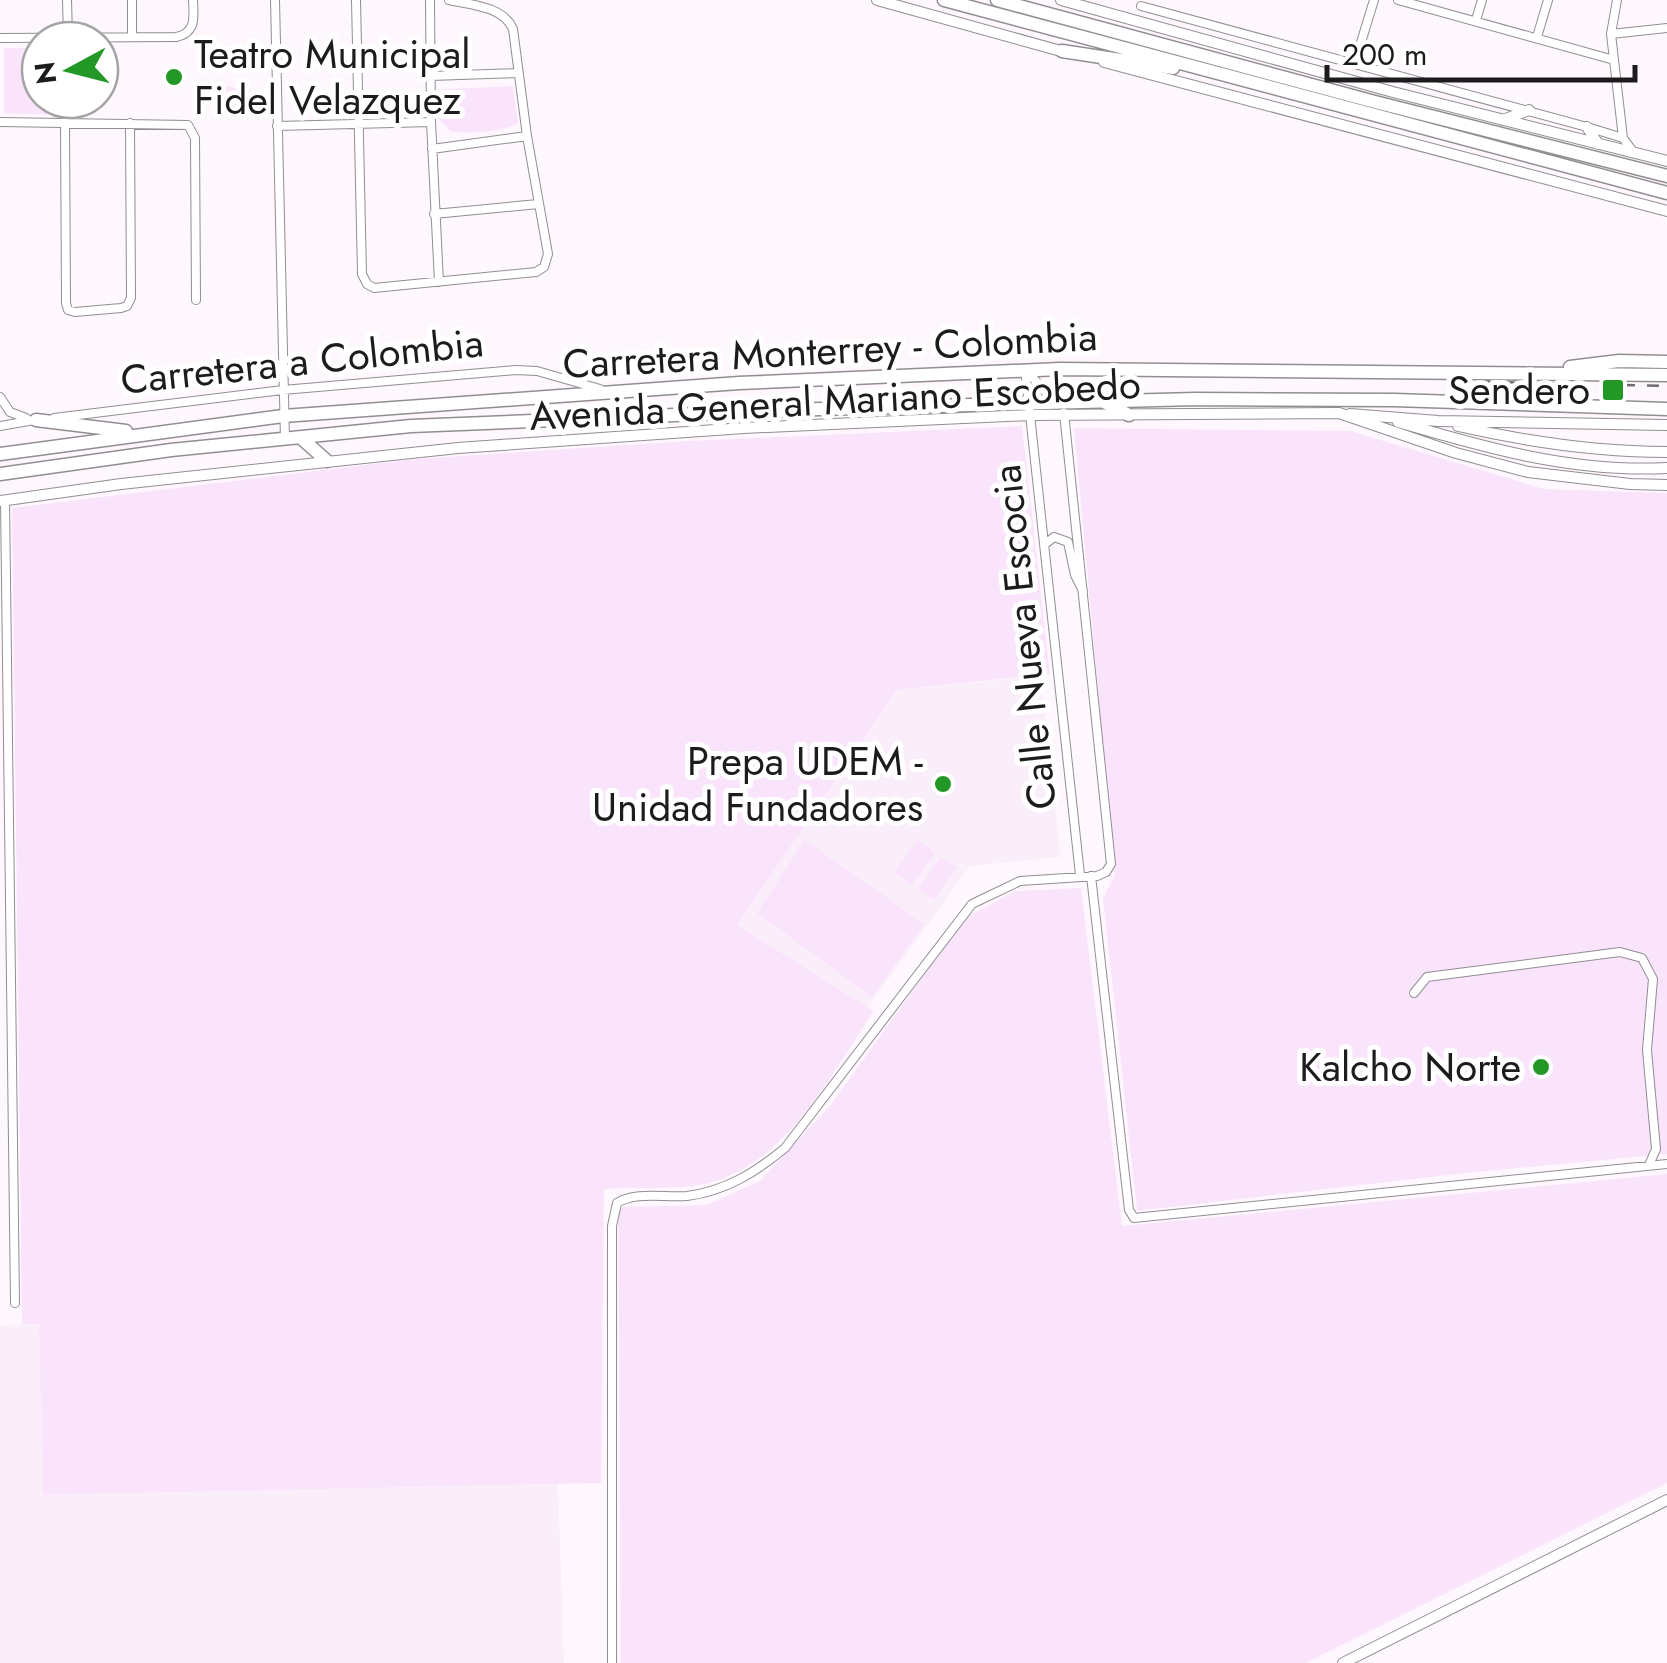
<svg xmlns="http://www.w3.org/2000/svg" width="1667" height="1663" font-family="Jost,sans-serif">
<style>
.built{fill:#faeefb}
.green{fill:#fae4fc}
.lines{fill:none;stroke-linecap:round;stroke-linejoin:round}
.minor-casing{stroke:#928d93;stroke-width:10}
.tertiary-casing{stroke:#928d93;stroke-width:12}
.primary-casing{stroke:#928d93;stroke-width:15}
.trunk-casing{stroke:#928d93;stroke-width:15}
.minor{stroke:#fff;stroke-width:8}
.tertiary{stroke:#fff;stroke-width:10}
.primary{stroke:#fff;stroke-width:12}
.trunk{stroke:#fff;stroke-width:12}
.rail{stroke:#6f6b6f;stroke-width:2.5;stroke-dasharray:12 12;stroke-linecap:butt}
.poi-dot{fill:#239827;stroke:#fff;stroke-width:4}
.labels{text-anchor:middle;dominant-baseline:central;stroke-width:10;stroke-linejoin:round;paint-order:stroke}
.poi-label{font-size:40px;fill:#1d1b1d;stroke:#fff;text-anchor:end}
.street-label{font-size:40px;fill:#1d1b1d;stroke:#fff}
</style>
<rect width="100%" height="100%" fill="#fef8fe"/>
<path class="built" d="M 1040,676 L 1061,857 L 970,866 L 868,1007 L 736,926 L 897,690 Z
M 39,1324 L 44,1495 L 558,1484 L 564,1663 L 0,1663 L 0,1325 Z"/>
<path class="green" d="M 4,48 L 40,48 L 40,100 L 61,100 L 61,115 L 4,113 Z
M 222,85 L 257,92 L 257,110 L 222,112 Z
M 513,86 L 518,123 C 498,133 475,133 452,132 L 435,116 L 444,89 Z
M 1022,426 L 1050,674 L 897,690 L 737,925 L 874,1011 C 830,1075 787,1165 705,1184 C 673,1191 637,1186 604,1189 L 601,1483 L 43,1495 L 39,1324 L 22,1324 L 12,508 L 415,459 L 688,441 Z
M 1074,428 L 1350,431 L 1544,489 L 1667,493 L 1667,1154 L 1465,1173 L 1137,1211 L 1103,899 L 1115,874 Z
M 805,840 L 924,924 L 872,997 L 757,913 Z
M 918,840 L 935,853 L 912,885 L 894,872 Z
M 941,857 L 957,868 L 934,900 L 918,889 Z
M 1081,888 L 1122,1226 L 1667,1174 L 1667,1483 L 1306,1663 L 621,1663 L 618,1207 L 707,1205 L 760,1181 L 830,1106 L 965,918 L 1015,891 Z"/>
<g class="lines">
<defs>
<path id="minor" d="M 67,0 L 68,36
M 275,0 L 285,440
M 356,0 L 362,274 L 367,284 L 374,288 L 536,272 L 544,267 L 548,254 L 527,136 L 513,29 C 503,6 471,5 449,0
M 430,0 L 431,122 L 439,282
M 1398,0 L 1614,60
M 1617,0 L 1611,34 L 1623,138
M 1141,6 L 1587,127 L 1623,138 L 1634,153
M 1476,20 L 1482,0
M 1611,34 L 1667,28
M 132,37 L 132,0
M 1537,37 L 1548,0
M 0,38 L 176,37 C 196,33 194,18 193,0
M 1355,62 L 1374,0
M 431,76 L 518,73
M 0,122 L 188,125 L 195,138 L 196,300
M 65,123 L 66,303 L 68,310 L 75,312 L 121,308 L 127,306 L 131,298 L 130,123
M 277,126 L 431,122
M 432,149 L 527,136
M 434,214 L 538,204
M 1025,369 L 1080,875
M 1028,372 L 1055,403
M 0,397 L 10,412 L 26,418
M 54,418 L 283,390 L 516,370 L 537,371 L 600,389
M 0,426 L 40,419
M 5,500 L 15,1303
M 1044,545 L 1054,537 L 1068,542 L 1075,575 L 1083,591
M 1091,876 L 1129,1210 L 1134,1218 L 1667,1164
M 1414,993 L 1427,977 L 1620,952 L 1642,958 L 1653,979 L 1647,1050 L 1656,1149 L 1649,1165
M 612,1663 L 612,1226 L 617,1203 C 636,1191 665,1198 687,1196 C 726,1191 756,1172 785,1148 L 972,904 L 1020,881 L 1097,876 L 1106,872 L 1111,864 L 1064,413"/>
<path id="tertiary" d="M 877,0 L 1068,53
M 1061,0 L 1393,92 L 1667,161
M 1104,62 L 1667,211
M 1503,120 L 1529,110
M 1587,127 L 1598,144
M 1350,414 L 1438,421 L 1667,425
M 1398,422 C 1486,448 1574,473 1667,468
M 1458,426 C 1528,442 1595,452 1667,452
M 0,501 L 121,484 L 458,448 L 744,428 L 1030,415 L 1339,413 L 1456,453 L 1528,472 L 1630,484 L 1667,485
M 1343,1663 L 1667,1500"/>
<path id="primary" d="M 1570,367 L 1619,361 L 1667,362
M 1102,401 L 1129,415
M 36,420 L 126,431
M 301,438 L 327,461
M 0,454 L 283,416 L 739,383 L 1060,369 L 1667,375
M 0,474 L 171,450 L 411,426 L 820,409 L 1195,399 L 1394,400 L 1667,409"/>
<path id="trunk" d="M 944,0 L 1667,193
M 997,0 L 1375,102 L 1667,176
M 1062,51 L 1173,68"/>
</defs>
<use href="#minor" class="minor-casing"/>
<use href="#tertiary" class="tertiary-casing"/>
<use href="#primary" class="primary-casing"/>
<use href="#trunk" class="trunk-casing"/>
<use href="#minor" class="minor"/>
<use href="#tertiary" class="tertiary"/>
<use href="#primary" class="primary"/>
<use href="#trunk" class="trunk"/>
<path class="rail" d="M 1455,381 L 1667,386"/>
</g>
<g class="poi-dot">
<circle cx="174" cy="77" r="10"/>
<rect x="1601" y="378" width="24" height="24" rx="5"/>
<circle cx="943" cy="784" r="10"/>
<circle cx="1541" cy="1067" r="10"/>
</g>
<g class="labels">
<g class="poi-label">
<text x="194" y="54" text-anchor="start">Teatro Municipal<tspan x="194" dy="46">Fidel Velazquez</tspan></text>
<text x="1590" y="390">Sendero</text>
<text x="923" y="761">Prepa UDEM -<tspan x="923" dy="46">Unidad Fundadores</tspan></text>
<text x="1521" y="1067">Kalcho Norte</text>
</g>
<g class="street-label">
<text transform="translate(830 350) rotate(-3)">Carretera Monterrey - Colombia</text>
<text transform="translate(302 361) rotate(-6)">Carretera a Colombia</text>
<text transform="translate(835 400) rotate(-3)">Avenida General Mariano Escobedo</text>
<text transform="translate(1024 637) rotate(-96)">Calle Nueva Escocia</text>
</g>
</g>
<g transform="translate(70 70) rotate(263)"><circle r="48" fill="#ffffff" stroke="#a5a4a5" stroke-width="2.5"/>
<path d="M0-8L18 38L0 25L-18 38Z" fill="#239827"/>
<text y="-15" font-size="28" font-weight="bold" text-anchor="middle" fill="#1d1b1d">N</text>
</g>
<path d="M1327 65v15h308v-15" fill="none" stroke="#1d1b1d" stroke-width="5"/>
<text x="1342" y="65" font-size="30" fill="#1d1b1d" stroke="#ffffff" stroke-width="8" paint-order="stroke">200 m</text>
</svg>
